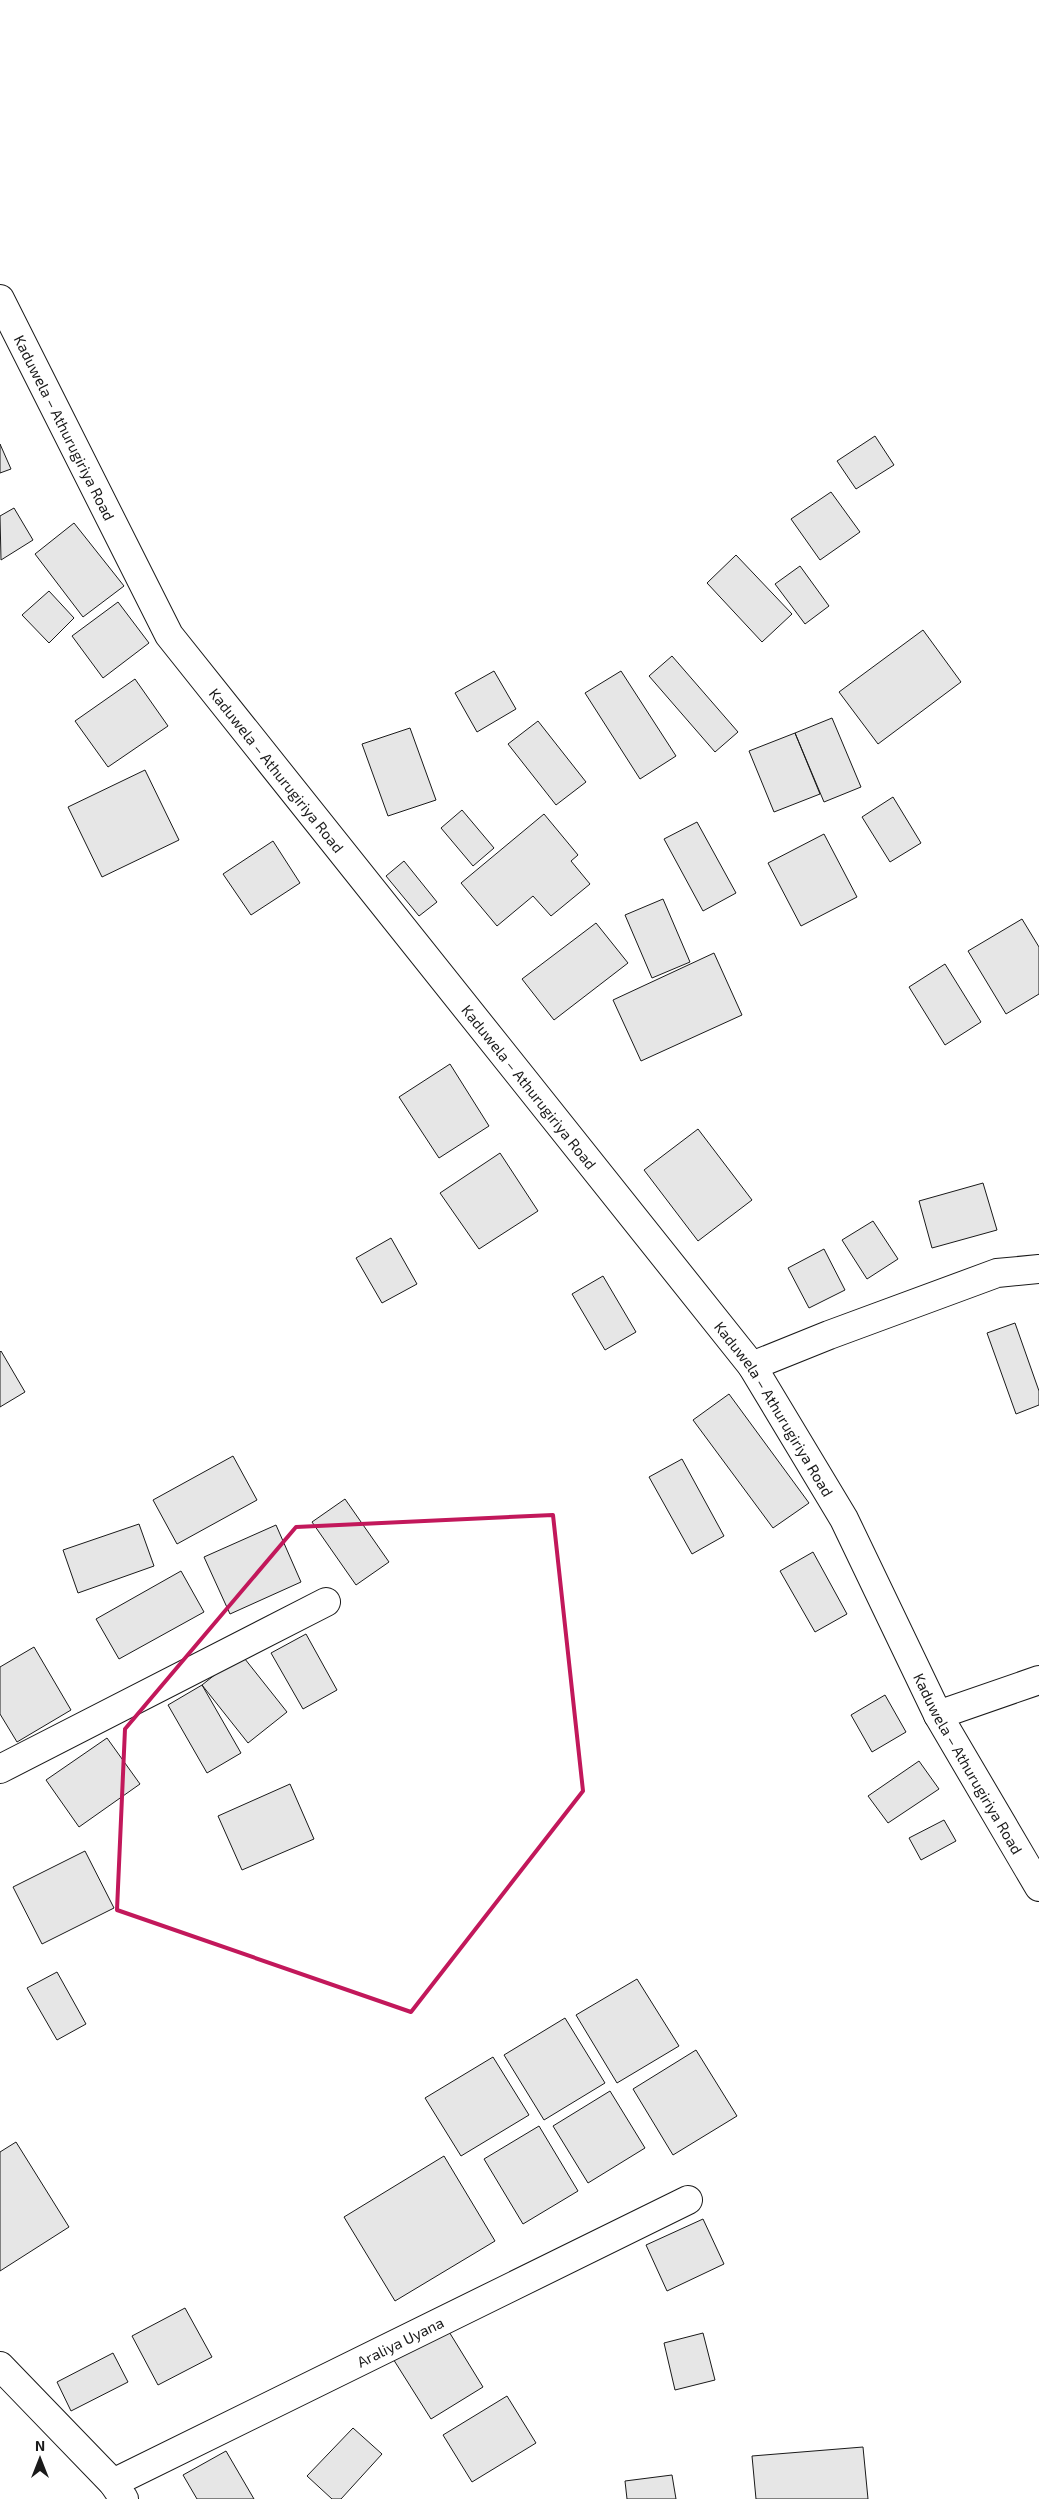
<svg xmlns="http://www.w3.org/2000/svg" width="1039" height="2499" font-family="'Exo 2',sans-serif">
<style>
.building{fill:#e6e6e6;stroke:#1a1a1a}
.lines{fill:none;stroke-linecap:round;stroke-linejoin:round}
.minor-casing{stroke:#1a1a1a;stroke-width:30}
.major-casing{stroke:#1a1a1a;stroke-width:30}
.minor{stroke:#fff;stroke-width:28}
.major{stroke:#fff;stroke-width:28}
.marked{fill:none;stroke:#c2185b;stroke-width:4;stroke-linejoin:round}
.labels{text-anchor:middle;dominant-baseline:central;stroke-width:4;stroke-linejoin:round;paint-order:stroke}
.street-label{font-size:15px;fill:#1a1a1a;stroke:#fff}
</style>
<rect width="100%" height="100%" fill="#fff"/>
<path class="building" d="M 875,436 L 894,465 L 856,489 L 837,461 Z
M 0,444 L 11,469 L 0,473 Z
M 831,492 L 860,532 L 820,560 L 791,519 Z
M 14,508 L 33,540 L 1,560 L 0,516 Z
M 74,523 L 124,586 L 83,617 L 35,554 Z
M 736,555 L 792,614 L 762,642 L 707,583 Z
M 800,566 L 829,606 L 805,624 L 775,584 Z
M 49,591 L 74,618 L 49,643 L 22,615 Z
M 118,602 L 149,643 L 103,678 L 72,636 Z
M 923,630 L 961,682 L 878,744 L 839,692 Z
M 672,656 L 738,732 L 715,752 L 649,676 Z
M 494,671 L 516,709 L 477,732 L 455,693 Z
M 621,671 L 676,756 L 640,779 L 585,693 Z
M 135,679 L 168,726 L 108,767 L 75,721 Z
M 832,718 L 861,787 L 824,802 L 795,733 Z
M 538,721 L 586,782 L 556,805 L 508,744 Z
M 410,728 L 436,800 L 388,816 L 362,744 Z
M 795,733 L 820,794 L 774,812 L 749,751 Z
M 145,770 L 179,840 L 102,877 L 68,807 Z
M 893,797 L 921,843 L 890,862 L 862,817 Z
M 462,810 L 494,848 L 473,866 L 441,828 Z
M 544,814 L 578,855 L 571,861 L 590,884 L 551,916 L 533,896 L 497,926 L 461,883 Z
M 697,822 L 736,893 L 703,911 L 664,839 Z
M 824,834 L 857,897 L 801,926 L 768,863 Z
M 273,841 L 300,883 L 251,915 L 223,874 Z
M 404,861 L 437,902 L 419,916 L 386,876 Z
M 663,899 L 690,962 L 652,978 L 625,915 Z
M 1022,919 L 1039,947 L 1039,994 L 1006,1014 L 968,951 Z
M 596,923 L 628,963 L 554,1020 L 522,979 Z
M 714,953 L 742,1015 L 641,1061 L 613,1000 Z
M 945,964 L 981,1022 L 945,1045 L 909,987 Z
M 450,1064 L 489,1126 L 439,1158 L 399,1097 Z
M 698,1129 L 752,1200 L 698,1241 L 644,1170 Z
M 500,1153 L 538,1211 L 479,1249 L 440,1193 Z
M 983,1183 L 997,1230 L 932,1248 L 919,1201 Z
M 873,1221 L 898,1259 L 867,1279 L 842,1240 Z
M 391,1238 L 417,1284 L 382,1303 L 356,1258 Z
M 824,1249 L 845,1290 L 809,1308 L 788,1268 Z
M 603,1276 L 636,1332 L 605,1350 L 572,1294 Z
M 1015,1323 L 1039,1391 L 1039,1405 L 1016,1414 L 987,1333 Z
M 1,1351 L 25,1392 L 0,1407 L 0,1352 Z
M 729,1394 L 809,1503 L 773,1528 L 693,1420 Z
M 233,1456 L 257,1500 L 177,1544 L 153,1500 Z
M 682,1459 L 724,1536 L 692,1554 L 649,1477 Z
M 345,1499 L 389,1562 L 356,1585 L 312,1522 Z
M 139,1524 L 154,1566 L 78,1593 L 63,1550 Z
M 276,1525 L 301,1582 L 230,1614 L 204,1557 Z
M 813,1552 L 847,1614 L 815,1632 L 780,1571 Z
M 181,1571 L 204,1612 L 119,1659 L 96,1619 Z
M 306,1634 L 337,1690 L 303,1709 L 271,1653 Z
M 34,1647 L 71,1710 L 17,1742 L 0,1714 L 0,1667 Z
M 241,1654 L 287,1712 L 248,1743 L 202,1685 Z
M 202,1685 L 241,1753 L 207,1773 L 168,1705 Z
M 885,1695 L 906,1732 L 872,1752 L 851,1715 Z
M 107,1738 L 140,1784 L 79,1827 L 46,1780 Z
M 919,1761 L 939,1789 L 888,1823 L 868,1796 Z
M 290,1784 L 314,1839 L 242,1870 L 218,1816 Z
M 944,1820 L 956,1841 L 921,1860 L 909,1838 Z
M 85,1851 L 114,1908 L 42,1944 L 13,1887 Z
M 57,1972 L 86,2024 L 57,2040 L 27,1988 Z
M 637,1979 L 679,2046 L 617,2083 L 576,2015 Z
M 565,2018 L 605,2083 L 544,2120 L 504,2055 Z
M 696,2050 L 737,2116 L 673,2155 L 633,2089 Z
M 493,2057 L 529,2115 L 461,2156 L 425,2098 Z
M 610,2091 L 645,2148 L 588,2183 L 553,2126 Z
M 539,2126 L 578,2191 L 523,2224 L 484,2159 Z
M 16,2142 L 69,2227 L 0,2271 L 0,2152 Z
M 444,2156 L 495,2241 L 395,2301 L 344,2217 Z
M 703,2219 L 724,2264 L 667,2291 L 646,2245 Z
M 185,2308 L 212,2357 L 158,2385 L 132,2336 Z
M 443,2322 L 483,2387 L 431,2419 L 390,2354 Z
M 703,2333 L 715,2380 L 675,2390 L 664,2343 Z
M 113,2353 L 128,2382 L 71,2411 L 57,2382 Z
M 507,2396 L 536,2443 L 472,2482 L 443,2435 Z
M 353,2428 L 382,2454 L 341,2499 L 332,2499 L 307,2476 Z
M 863,2447 L 868,2499 L 756,2499 L 752,2456 Z
M 226,2451 L 254,2499 L 197,2499 L 183,2475 Z
M 672,2475 L 676,2499 L 627,2499 L 625,2481 Z"/>
<g class="lines">
<defs>
<g id="minor">
<path d="M 752,1366 L 829,1335 L 997,1273 L 1039,1269"/>
<path d="M 938,1715 L 1039,1680"/>
<path d="M 0,1769 L 326,1602"/>
<path d="M 0,2366 L 113,2483 L 124,2499"/>
<path id="s1" d="M 113,2483 L 688,2200"/>
</g>
<g id="major">
<path id="s2" d="M 0,299 L 169,635 L 752,1366 L 844,1519 L 938,1715 L 1039,1887"/>
</g>
</defs>
<use href="#minor" class="minor-casing"/>
<use href="#major" class="major-casing"/>
<use href="#minor" class="minor"/>
<use href="#major" class="major"/>
</g>
<path class="marked" d="M 553,1515 L 583,1791 L 411,2012 L 117,1910 L 125,1729 L 296,1527 Z"/>
<g class="labels">
<g class="street-label">
<text stroke="none"><textPath href="#s2" startOffset="144">Kaduwela – Athurugiriya Road</textPath></text>
<text stroke="none"><textPath href="#s2" startOffset="549">Kaduwela – Athurugiriya Road</textPath></text>
<text stroke="none"><textPath href="#s2" startOffset="954">Kaduwela – Athurugiriya Road</textPath></text>
<text stroke="none"><textPath href="#s2" startOffset="1359">Kaduwela – Athurugiriya Road</textPath></text>
<text stroke="none"><textPath href="#s2" startOffset="1764">Kaduwela – Athurugiriya Road</textPath></text>
<text stroke="none"><textPath href="#s1" startOffset="320">Araliya Uyana</textPath></text>
</g>
</g>
<g transform="translate(40 2459)" stroke="#ffffff" stroke-width="4" paint-order="stroke">
<path d="M0-4L9 19L0 12L-9 19Z" fill="#1a1a1a"/>
<text y="-8" font-size="14" font-weight="bold" text-anchor="middle" fill="#1a1a1a">N</text>
</g>
</svg>
